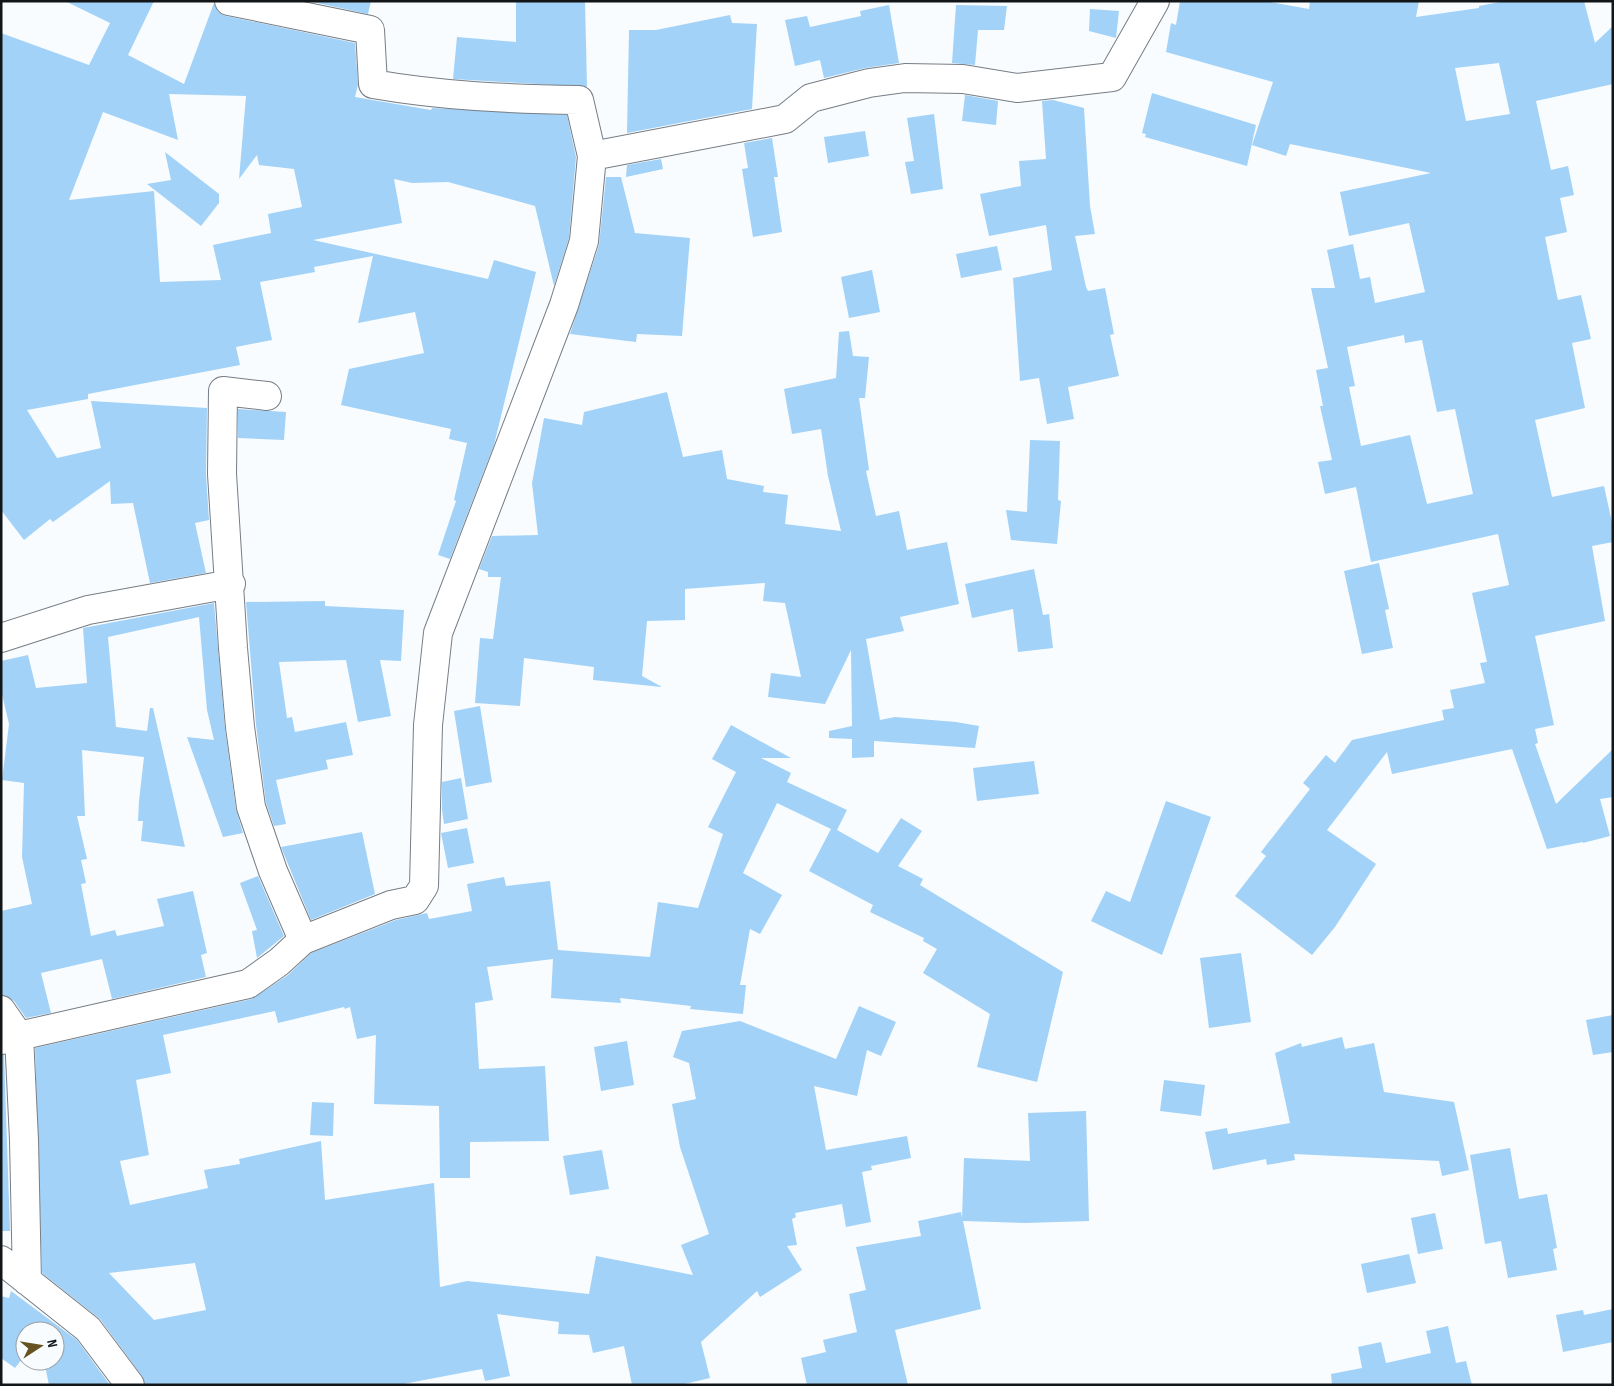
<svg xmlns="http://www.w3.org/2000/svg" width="1614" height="1386" font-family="'Sofia Sans Condensed',sans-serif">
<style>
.building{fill:#a2d2f7;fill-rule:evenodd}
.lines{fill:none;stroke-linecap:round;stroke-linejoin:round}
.minor-casing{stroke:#767d84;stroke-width:30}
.minor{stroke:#fff;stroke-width:28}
</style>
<rect width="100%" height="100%" fill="#f8fcff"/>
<path class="building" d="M 65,1 L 154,1 L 128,55 L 184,84 L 214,3 L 218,12 L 226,16 L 355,43 L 358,85 L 355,97 L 431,110 L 432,108 L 567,115 L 576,157 L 569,238 L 554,286 L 535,206 L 448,182 L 412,183 L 394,179 L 402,223 L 313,240 L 488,279 L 494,260 L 536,272 L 494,445 L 450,559 L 438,555 L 456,501 L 454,500 L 467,443 L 449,439 L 451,429 L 341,405 L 349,369 L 424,353 L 415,312 L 358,323 L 373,256 L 314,267 L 315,272 L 260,282 L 272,340 L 236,347 L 240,365 L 88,394 L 88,399 L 27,410 L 57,458 L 101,448 L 91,401 L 207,408 L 206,474 L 209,520 L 195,523 L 206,573 L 150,583 L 133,503 L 111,504 L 110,481 L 53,522 L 50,519 L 24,540 L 1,510 L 1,33 L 89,65 L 110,23 ZM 169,94 L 246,96 L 239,179 L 257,155 L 259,165 L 294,169 L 302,207 L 268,214 L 271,233 L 213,245 L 221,280 L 160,282 L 154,191 L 69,200 L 103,112 L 178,140 Z
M 308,1 L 371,1 L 368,14 Z
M 516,1 L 585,1 L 587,87 L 453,79 L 457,37 L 516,42 Z
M 1180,1 L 1265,1 L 1309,9 L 1310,1 L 1419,1 L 1416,17 L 1479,8 L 1479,6 L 1505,1 L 1584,1 L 1595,43 L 1613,26 L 1613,84 L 1536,101 L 1551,170 L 1568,166 L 1574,195 L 1560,198 L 1567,232 L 1545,237 L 1557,296 L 1558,300 L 1581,295 L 1591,339 L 1572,343 L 1585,408 L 1535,420 L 1552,497 L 1604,486 L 1613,527 L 1613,542 L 1592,546 L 1605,621 L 1535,636 L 1554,725 L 1535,729 L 1538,743 L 1535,744 L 1556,804 L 1613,749 L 1613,797 L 1600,799 L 1610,836 L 1583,843 L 1583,842 L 1547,849 L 1512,749 L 1392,774 L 1387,752 L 1327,830 L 1376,864 L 1335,927 L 1312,955 L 1235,896 L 1266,856 L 1261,852 L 1310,789 L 1303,783 L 1326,755 L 1335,763 L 1352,740 L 1444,720 L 1442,710 L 1454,708 L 1450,690 L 1485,683 L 1480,663 L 1487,662 L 1472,593 L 1509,585 L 1498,534 L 1371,562 L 1356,487 L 1325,494 L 1318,462 L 1332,460 L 1320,406 L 1323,406 L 1316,370 L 1328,368 L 1311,288 L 1335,288 L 1327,250 L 1353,244 L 1360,279 L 1370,277 L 1375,303 L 1425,292 L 1409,223 L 1349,236 L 1340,192 L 1431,173 L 1290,144 L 1286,156 L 1252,145 L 1273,82 L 1166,52 L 1171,23 L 1176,25 ZM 1499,63 L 1510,114 L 1466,121 L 1455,68 ZM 1404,335 L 1405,343 L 1422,340 L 1437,412 L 1455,409 L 1473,494 L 1427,504 L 1410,435 L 1361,446 L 1349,387 L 1355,386 L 1347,347 Z
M 889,5 L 899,63 L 865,68 L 824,78 L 820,60 L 795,66 L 785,20 L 807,16 L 810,27 L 861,16 L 860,11 Z
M 956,5 L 1007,6 L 1004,30 L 978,30 L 975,65 L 952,63 Z
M 1090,9 L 1119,11 L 1116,38 L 1089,31 Z
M 730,15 L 732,23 L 757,24 L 752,109 L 627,133 L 629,30 L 656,30 Z
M 1152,93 L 1256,125 L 1247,166 L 1145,137 L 1146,134 L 1142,133 Z
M 965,95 L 998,101 L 996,125 L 962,121 Z
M 1053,100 L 1084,108 L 1090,206 L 1095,234 L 1075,236 L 1086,287 L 1088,291 L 1105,288 L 1114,334 L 1110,335 L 1119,376 L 1068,387 L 1074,419 L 1047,424 L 1039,378 L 1020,381 L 1013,278 L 1052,270 L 1046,225 L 989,236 L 980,194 L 1021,186 L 1019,161 L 1046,159 L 1042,101 Z
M 934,114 L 943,189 L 911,194 L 905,162 L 914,161 L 907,118 Z
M 865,131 L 869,156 L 828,163 L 824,137 Z
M 772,138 L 778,177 L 774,177 L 782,232 L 753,237 L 742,169 L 748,168 L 744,143 Z
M 165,152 L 219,194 L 219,203 L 201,226 L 147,184 L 171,180 Z
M 661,159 L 663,169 L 626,177 L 627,165 Z
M 606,177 L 621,177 L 635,233 L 690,238 L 682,336 L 637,334 L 636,342 L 570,334 L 599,245 Z
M 997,246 L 1002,270 L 961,278 L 956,254 Z
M 872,270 L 880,312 L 849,318 L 841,277 Z
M 849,331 L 853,356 L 869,357 L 865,398 L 859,398 L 869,470 L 866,471 L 876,516 L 899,511 L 907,550 L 947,542 L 959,604 L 900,617 L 904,631 L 866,639 L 880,720 L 895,717 L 956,722 L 979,726 L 975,748 L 874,741 L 874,757 L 852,758 L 852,739 L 829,738 L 829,731 L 852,726 L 851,650 L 825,704 L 768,697 L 771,673 L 801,677 L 785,603 L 763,601 L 765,583 L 685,589 L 685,620 L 647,621 L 642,676 L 662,687 L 593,680 L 594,667 L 524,658 L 520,706 L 475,703 L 480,638 L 493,639 L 501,577 L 488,577 L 488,572 L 479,569 L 492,536 L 538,535 L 532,483 L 544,418 L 582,425 L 584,412 L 667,392 L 683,457 L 722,450 L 727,479 L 764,486 L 763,492 L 788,495 L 785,524 L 841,531 L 828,476 L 821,429 L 792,434 L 784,389 L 836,378 L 839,332 Z
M 238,409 L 286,412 L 284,440 L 238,438 Z
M 1030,440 L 1060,441 L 1058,500 L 1061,501 L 1057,544 L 1011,540 L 1006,510 L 1027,512 Z
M 1379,563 L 1389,609 L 1385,610 L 1393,648 L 1362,654 L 1344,571 Z
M 1034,569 L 1043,615 L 1049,614 L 1053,648 L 1018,652 L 1013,609 L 972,618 L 965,584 Z
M 325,601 L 325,606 L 404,610 L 401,661 L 380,660 L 391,716 L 358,722 L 346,660 L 279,662 L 287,718 L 292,717 L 295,732 L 346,722 L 353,755 L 326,760 L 328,769 L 276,780 L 286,824 L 274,826 L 266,803 L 256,725 L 246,602 Z
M 214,603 L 225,729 L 236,809 L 243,833 L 223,837 L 187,737 L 214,740 L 207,710 L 199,617 L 108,637 L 116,727 L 147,731 L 150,708 L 153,708 L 185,847 L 141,841 L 143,821 L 138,821 L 139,801 L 144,757 L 82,750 L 85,816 L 77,816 L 87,859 L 81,860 L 86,883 L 81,884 L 91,936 L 115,930 L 117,936 L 164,926 L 157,899 L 193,891 L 207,953 L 201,955 L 206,977 L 112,999 L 102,959 L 41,973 L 51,1013 L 26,1018 L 14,1001 L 1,995 L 1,911 L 32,904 L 22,857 L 24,783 L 2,780 L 9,724 L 1,690 L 1,661 L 28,655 L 36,688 L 87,683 L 83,628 Z
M 480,706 L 492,782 L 466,787 L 454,711 Z
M 731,725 L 791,758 L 761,758 L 791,773 L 787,782 L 847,810 L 837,830 L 878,853 L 901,818 L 922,831 L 898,866 L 923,879 L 920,885 L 1063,972 L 1037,1082 L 977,1067 L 990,1014 L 923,973 L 937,949 L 923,941 L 924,938 L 870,912 L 873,905 L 809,871 L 831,829 L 777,803 L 743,873 L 782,895 L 760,934 L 750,929 L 740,985 L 746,985 L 743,1014 L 690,1009 L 691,1006 L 620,998 L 621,1003 L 551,998 L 553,959 L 487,967 L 493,1000 L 475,1003 L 479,1069 L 545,1066 L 549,1141 L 470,1142 L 470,1178 L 440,1178 L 439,1106 L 374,1104 L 376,1035 L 357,1039 L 350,1007 L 345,1009 L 344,1007 L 278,1023 L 275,1011 L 163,1035 L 171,1073 L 136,1080 L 149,1155 L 120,1161 L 130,1205 L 208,1188 L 204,1170 L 240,1164 L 239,1159 L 321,1141 L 325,1200 L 434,1183 L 440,1287 L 467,1281 L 589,1294 L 596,1256 L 693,1275 L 681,1245 L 709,1234 L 680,1147 L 672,1104 L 696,1099 L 689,1063 L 673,1057 L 682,1031 L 740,1021 L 836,1059 L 859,1006 L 896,1022 L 881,1056 L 867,1050 L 857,1096 L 814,1086 L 826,1150 L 907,1136 L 911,1158 L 871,1166 L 872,1170 L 862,1172 L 871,1222 L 846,1227 L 842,1204 L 795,1213 L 796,1217 L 792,1219 L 797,1245 L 787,1246 L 802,1270 L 760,1297 L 757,1291 L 701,1342 L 710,1378 L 680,1385 L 632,1385 L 624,1346 L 593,1353 L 589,1335 L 558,1334 L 559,1322 L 497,1314 L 510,1376 L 485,1381 L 482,1369 L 398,1385 L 145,1385 L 142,1376 L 100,1319 L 42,1273 L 35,1048 L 252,999 L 288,975 L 311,953 L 396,920 L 427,913 L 429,919 L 472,911 L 467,884 L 504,877 L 506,886 L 550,881 L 558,950 L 650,957 L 658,902 L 698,908 L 723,834 L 708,827 L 736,772 L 712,759 ZM 195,1263 L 206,1310 L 154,1320 L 109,1273 Z
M 1034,761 L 1039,794 L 977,801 L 973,768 Z
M 461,778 L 468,819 L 444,824 L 442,810 L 442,782 Z
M 1166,801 L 1211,817 L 1162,955 L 1091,921 L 1106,891 L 1130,902 Z
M 467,828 L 474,863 L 448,868 L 441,833 Z
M 362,832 L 375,894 L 311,920 L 281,847 Z
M 258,876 L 284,936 L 257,958 L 252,931 L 257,930 L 240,883 Z
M 1241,953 L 1251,1022 L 1209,1028 L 1200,958 Z
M 1613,1015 L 1613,1052 L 1593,1055 L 1586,1020 Z
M 1342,1037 L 1345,1049 L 1374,1043 L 1384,1092 L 1454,1102 L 1469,1170 L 1442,1176 L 1439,1161 L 1294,1154 L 1295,1160 L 1267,1165 L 1266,1159 L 1213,1170 L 1205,1132 L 1227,1128 L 1228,1134 L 1290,1123 L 1275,1053 L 1301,1043 L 1302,1047 Z
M 627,1041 L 634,1085 L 601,1091 L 594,1047 Z
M 1,1055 L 4,1055 L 10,1231 L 1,1231 Z
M 1164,1080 L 1205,1085 L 1201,1116 L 1160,1111 Z
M 312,1102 L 334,1103 L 333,1136 L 310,1135 Z
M 1086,1111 L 1089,1221 L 1025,1223 L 963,1221 L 981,1309 L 895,1330 L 908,1385 L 807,1385 L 801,1358 L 826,1352 L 823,1340 L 857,1332 L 849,1294 L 866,1290 L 856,1247 L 921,1236 L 918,1221 L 961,1212 L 962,1218 L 964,1158 L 1030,1161 L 1028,1113 Z
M 1510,1148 L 1519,1199 L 1547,1194 L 1557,1248 L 1553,1249 L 1557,1270 L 1508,1278 L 1501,1241 L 1485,1244 L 1470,1155 Z
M 602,1150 L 609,1189 L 570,1195 L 563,1156 Z
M 1435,1213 L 1443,1249 L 1418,1254 L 1411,1218 Z
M 1409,1254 L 1416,1283 L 1367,1293 L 1361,1264 Z
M 11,1291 L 77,1340 L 110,1385 L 49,1385 L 44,1361 L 55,1361 L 55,1331 L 25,1331 L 25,1355 L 15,1368 L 1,1358 L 1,1296 L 9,1298 Z
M 1613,1309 L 1613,1342 L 1563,1352 L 1556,1315 L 1583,1310 L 1584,1315 Z
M 1448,1326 L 1456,1363 L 1466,1361 L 1472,1385 L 1332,1385 L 1331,1374 L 1362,1368 L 1358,1347 L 1381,1342 L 1386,1363 L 1431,1353 L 1426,1331 Z"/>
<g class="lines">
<defs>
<path id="minor" d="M 229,1 L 370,30 L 373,84 C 441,96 510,99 579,100 L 592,156 L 785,119 L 811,98 L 869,83 L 905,78 L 963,79 L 1017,88 L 1112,77 L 1155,1
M 267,396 L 223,391 L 222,474 L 233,648 L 240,727 L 251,807 L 273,871 L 303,940
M 1,638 L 88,610 L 231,584
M 1,1010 L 19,1036 L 24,1140 L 27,1281
M 1,1040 L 248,984 L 279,962 L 303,940 L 391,905 L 415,900 L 424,886 L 428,725 L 438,633 L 564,305 L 584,241 L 592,156
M 1,1260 L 88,1329 L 130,1385"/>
</defs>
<use href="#minor" class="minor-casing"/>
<use href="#minor" class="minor"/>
</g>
<rect width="1614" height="1386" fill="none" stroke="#131618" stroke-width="5"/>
<g transform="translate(40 1346) rotate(78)"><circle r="24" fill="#f8fcff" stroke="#9ca0a3"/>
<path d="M0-4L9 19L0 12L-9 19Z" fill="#665321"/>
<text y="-8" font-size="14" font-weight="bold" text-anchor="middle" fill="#131618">N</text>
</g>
</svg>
